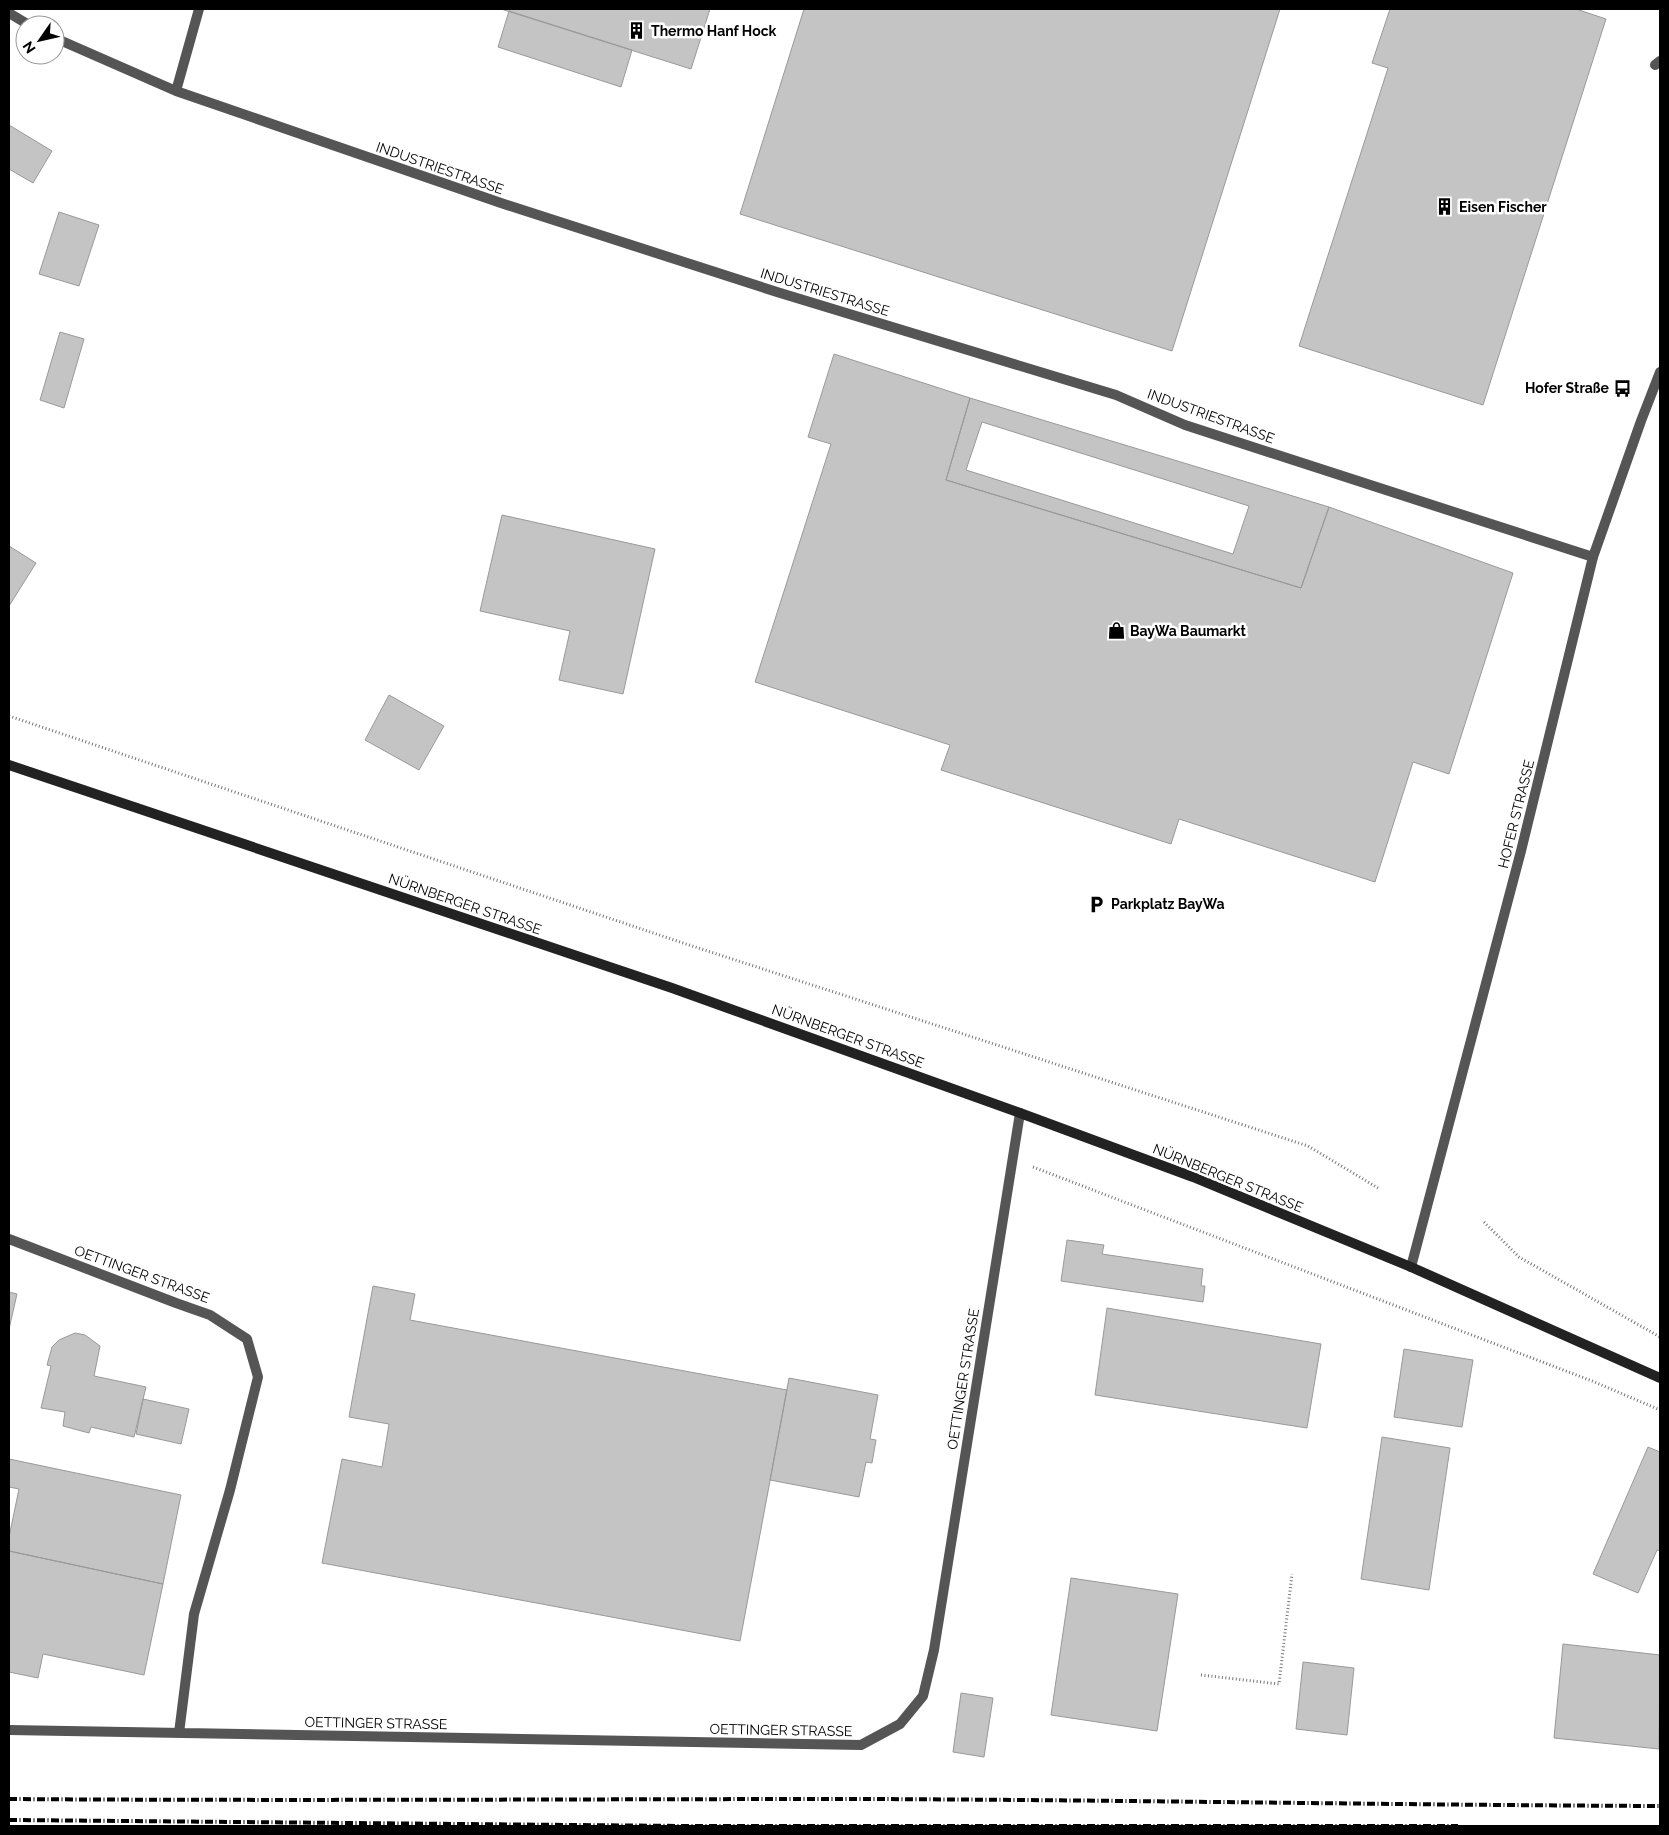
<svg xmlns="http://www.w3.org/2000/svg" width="1669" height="1835" font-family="Raleway,sans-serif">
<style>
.building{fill:#c4c4c4;stroke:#999;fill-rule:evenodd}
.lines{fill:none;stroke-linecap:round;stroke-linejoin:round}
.path{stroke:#777;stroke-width:3;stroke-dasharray:1 2.5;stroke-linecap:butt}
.service{stroke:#555;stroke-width:10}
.minor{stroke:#555;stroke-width:10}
.tertiary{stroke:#555;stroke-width:10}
.secondary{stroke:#222;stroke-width:10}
.rail{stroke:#000;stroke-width:4;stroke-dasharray:8 2.5 1 2.5;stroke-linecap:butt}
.labels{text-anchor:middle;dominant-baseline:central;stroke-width:5;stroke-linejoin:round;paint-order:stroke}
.poi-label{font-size:14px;font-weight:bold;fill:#000;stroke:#fff;text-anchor:start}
.street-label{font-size:14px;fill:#000;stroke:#fff}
</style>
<rect width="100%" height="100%" fill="#fff"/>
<path class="building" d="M 501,9 L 710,9 L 691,69 Z
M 804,9 L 1280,9 L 1172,351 L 740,214 Z
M 1390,9 L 1576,9 L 1606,19 L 1483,405 L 1299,346 L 1388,68 L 1372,63 Z
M 509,11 L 632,50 L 621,87 L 498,47 Z
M 9,125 L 52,151 L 33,183 L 9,169 Z
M 59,212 L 99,225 L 79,286 L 39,274 Z
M 60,332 L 84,339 L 64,408 L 40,400 Z
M 834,354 L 970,398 L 946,480 L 1301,588 L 1329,507 L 1513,573 L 1449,774 L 1413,762 L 1375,882 L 1179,819 L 1171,844 L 941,770 L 950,745 L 755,682 L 831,444 L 808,437 Z
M 970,398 L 1329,507 L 1301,588 L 946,480 ZM 982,422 L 1249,506 L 1233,554 L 966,470 Z
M 502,515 L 655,549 L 623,694 L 559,680 L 570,631 L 480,611 Z
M 9,546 L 36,563 L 9,606 Z
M 389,695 L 444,726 L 419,770 L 365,740 Z
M 1067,1240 L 1104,1245 L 1102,1254 L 1203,1269 L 1201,1286 L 1205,1286 L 1203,1302 L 1061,1281 Z
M 373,1286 L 415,1294 L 410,1320 L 787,1390 L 740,1641 L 322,1563 L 342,1459 L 382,1467 L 389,1424 L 349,1417 Z
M 9,1292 L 17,1294 L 9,1329 Z
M 1107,1308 L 1321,1344 L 1307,1428 L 1095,1395 Z
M 75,1333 L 85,1335 L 100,1346 L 94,1376 L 146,1387 L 134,1437 L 91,1427 L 89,1433 L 63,1426 L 65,1412 L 41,1408 L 51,1366 L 47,1365 L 52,1347 L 59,1340 Z
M 1404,1349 L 1473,1360 L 1462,1427 L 1394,1417 Z
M 789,1378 L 878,1395 L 870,1439 L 876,1440 L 872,1463 L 866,1462 L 859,1497 L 770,1480 Z
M 143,1399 L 189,1409 L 181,1444 L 136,1434 Z
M 1382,1437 L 1450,1448 L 1429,1590 L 1361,1579 Z
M 1648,1447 L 1660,1452 L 1660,1551 L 1657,1550 L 1638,1593 L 1593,1574 Z
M 9,1459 L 181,1495 L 163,1584 L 9,1551 L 9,1537 L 19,1489 L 9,1487 Z
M 9,1551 L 163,1584 L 144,1675 L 43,1654 L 38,1678 L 9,1672 Z
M 1071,1578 L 1178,1594 L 1157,1731 L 1051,1715 Z
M 1563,1644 L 1660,1655 L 1659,1749 L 1554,1738 Z
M 1303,1662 L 1354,1668 L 1347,1735 L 1296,1729 Z
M 961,1693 L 993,1698 L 984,1757 L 953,1752 Z"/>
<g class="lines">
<path class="path" d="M 9,716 L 686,944 L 1308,1146 L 1378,1188
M 1033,1167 L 1592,1381 L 1660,1410
M 1484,1222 L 1519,1257 L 1660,1337
M 1201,1675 L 1279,1684 L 1292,1574"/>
<path class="service" d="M 1655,65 L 1660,61"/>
<path class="minor" d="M 9,13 L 29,25
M 55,38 L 176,91 L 501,203 L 777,292 L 1116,395 L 1185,425 L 1593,557
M 176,91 L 199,9
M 9,1239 L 176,1303 L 210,1315 L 247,1339 L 258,1377 L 230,1490 L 194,1614 L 179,1733
M 9,1730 L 861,1745 L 900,1724 L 923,1696 L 934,1650 L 1020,1113"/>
<path class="tertiary" d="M 1411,1267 L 1521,851 L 1593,557 L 1641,421 L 1660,372"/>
<path class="secondary" d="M 9,765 L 672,988 L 1020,1113 L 1193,1177 L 1411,1267 L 1660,1378"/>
<path class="rail" d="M 9,1799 C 294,1801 579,1799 864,1799 C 1129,1800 1395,1805 1660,1806
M 9,1820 L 686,1826 L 1458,1826"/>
</g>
<defs>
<symbol id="building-bare" viewBox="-9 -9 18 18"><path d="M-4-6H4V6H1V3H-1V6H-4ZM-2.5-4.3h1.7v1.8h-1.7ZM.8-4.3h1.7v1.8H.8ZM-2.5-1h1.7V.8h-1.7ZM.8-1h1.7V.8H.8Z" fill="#000" stroke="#fff" stroke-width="2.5" paint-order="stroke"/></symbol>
<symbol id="bus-bare" viewBox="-9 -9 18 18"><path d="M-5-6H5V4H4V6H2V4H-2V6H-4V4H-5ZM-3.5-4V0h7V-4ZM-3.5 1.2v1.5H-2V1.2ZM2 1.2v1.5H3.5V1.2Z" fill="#000" stroke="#fff" stroke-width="2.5" paint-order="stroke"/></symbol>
<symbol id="shop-bare" viewBox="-9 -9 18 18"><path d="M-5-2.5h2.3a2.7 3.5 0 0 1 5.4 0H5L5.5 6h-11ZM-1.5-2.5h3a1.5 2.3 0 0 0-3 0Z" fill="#000" stroke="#fff" stroke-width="2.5" paint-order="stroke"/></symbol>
<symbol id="parking-bare" viewBox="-9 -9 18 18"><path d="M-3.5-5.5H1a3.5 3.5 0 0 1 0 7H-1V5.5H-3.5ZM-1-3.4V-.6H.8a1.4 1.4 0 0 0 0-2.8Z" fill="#000" stroke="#fff" stroke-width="2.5" paint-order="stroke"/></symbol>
</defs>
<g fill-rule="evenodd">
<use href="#building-bare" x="624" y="18" width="25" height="25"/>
<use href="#building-bare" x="1432" y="194" width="25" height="25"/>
<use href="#bus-bare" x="1610" y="376" width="25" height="25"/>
<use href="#shop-bare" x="1104" y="618" width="25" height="25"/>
<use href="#parking-bare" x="1084" y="892" width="25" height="25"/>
</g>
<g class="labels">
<g class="poi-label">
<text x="651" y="31">Thermo Hanf Hock</text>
<text x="1459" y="207">Eisen Fischer</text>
<text x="1609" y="388" text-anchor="end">Hofer Straße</text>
<text x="1130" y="631">BayWa Baumarkt</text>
<text x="1111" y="904">Parkplatz BayWa</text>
</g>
<g class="street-label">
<text transform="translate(440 168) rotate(19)">INDUSTRIESTRASSE</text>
<text transform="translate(825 292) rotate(17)">INDUSTRIESTRASSE</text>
<text transform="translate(1211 416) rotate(20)">INDUSTRIESTRASSE</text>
<text transform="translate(1516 814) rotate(-76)">HOFER STRASSE</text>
<text transform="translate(465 904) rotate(19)">NÜRNBERGER STRASSE</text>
<text transform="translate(848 1036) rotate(20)">NÜRNBERGER STRASSE</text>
<text transform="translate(1228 1178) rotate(22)">NÜRNBERGER STRASSE</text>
<text transform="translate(142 1274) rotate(20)">OETTINGER STRASSE</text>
<text transform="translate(963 1379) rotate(-81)">OETTINGER STRASSE</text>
<text transform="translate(376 1723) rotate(1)">OETTINGER STRASSE</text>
<text transform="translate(781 1730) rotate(1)">OETTINGER STRASSE</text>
</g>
</g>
<rect width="1669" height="1835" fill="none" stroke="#000000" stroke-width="20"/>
<g transform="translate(40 40) rotate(236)"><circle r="24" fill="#ffffff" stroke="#999999"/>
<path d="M0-4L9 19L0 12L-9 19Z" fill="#000000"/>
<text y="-8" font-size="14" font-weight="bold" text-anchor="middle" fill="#000000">N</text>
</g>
</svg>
